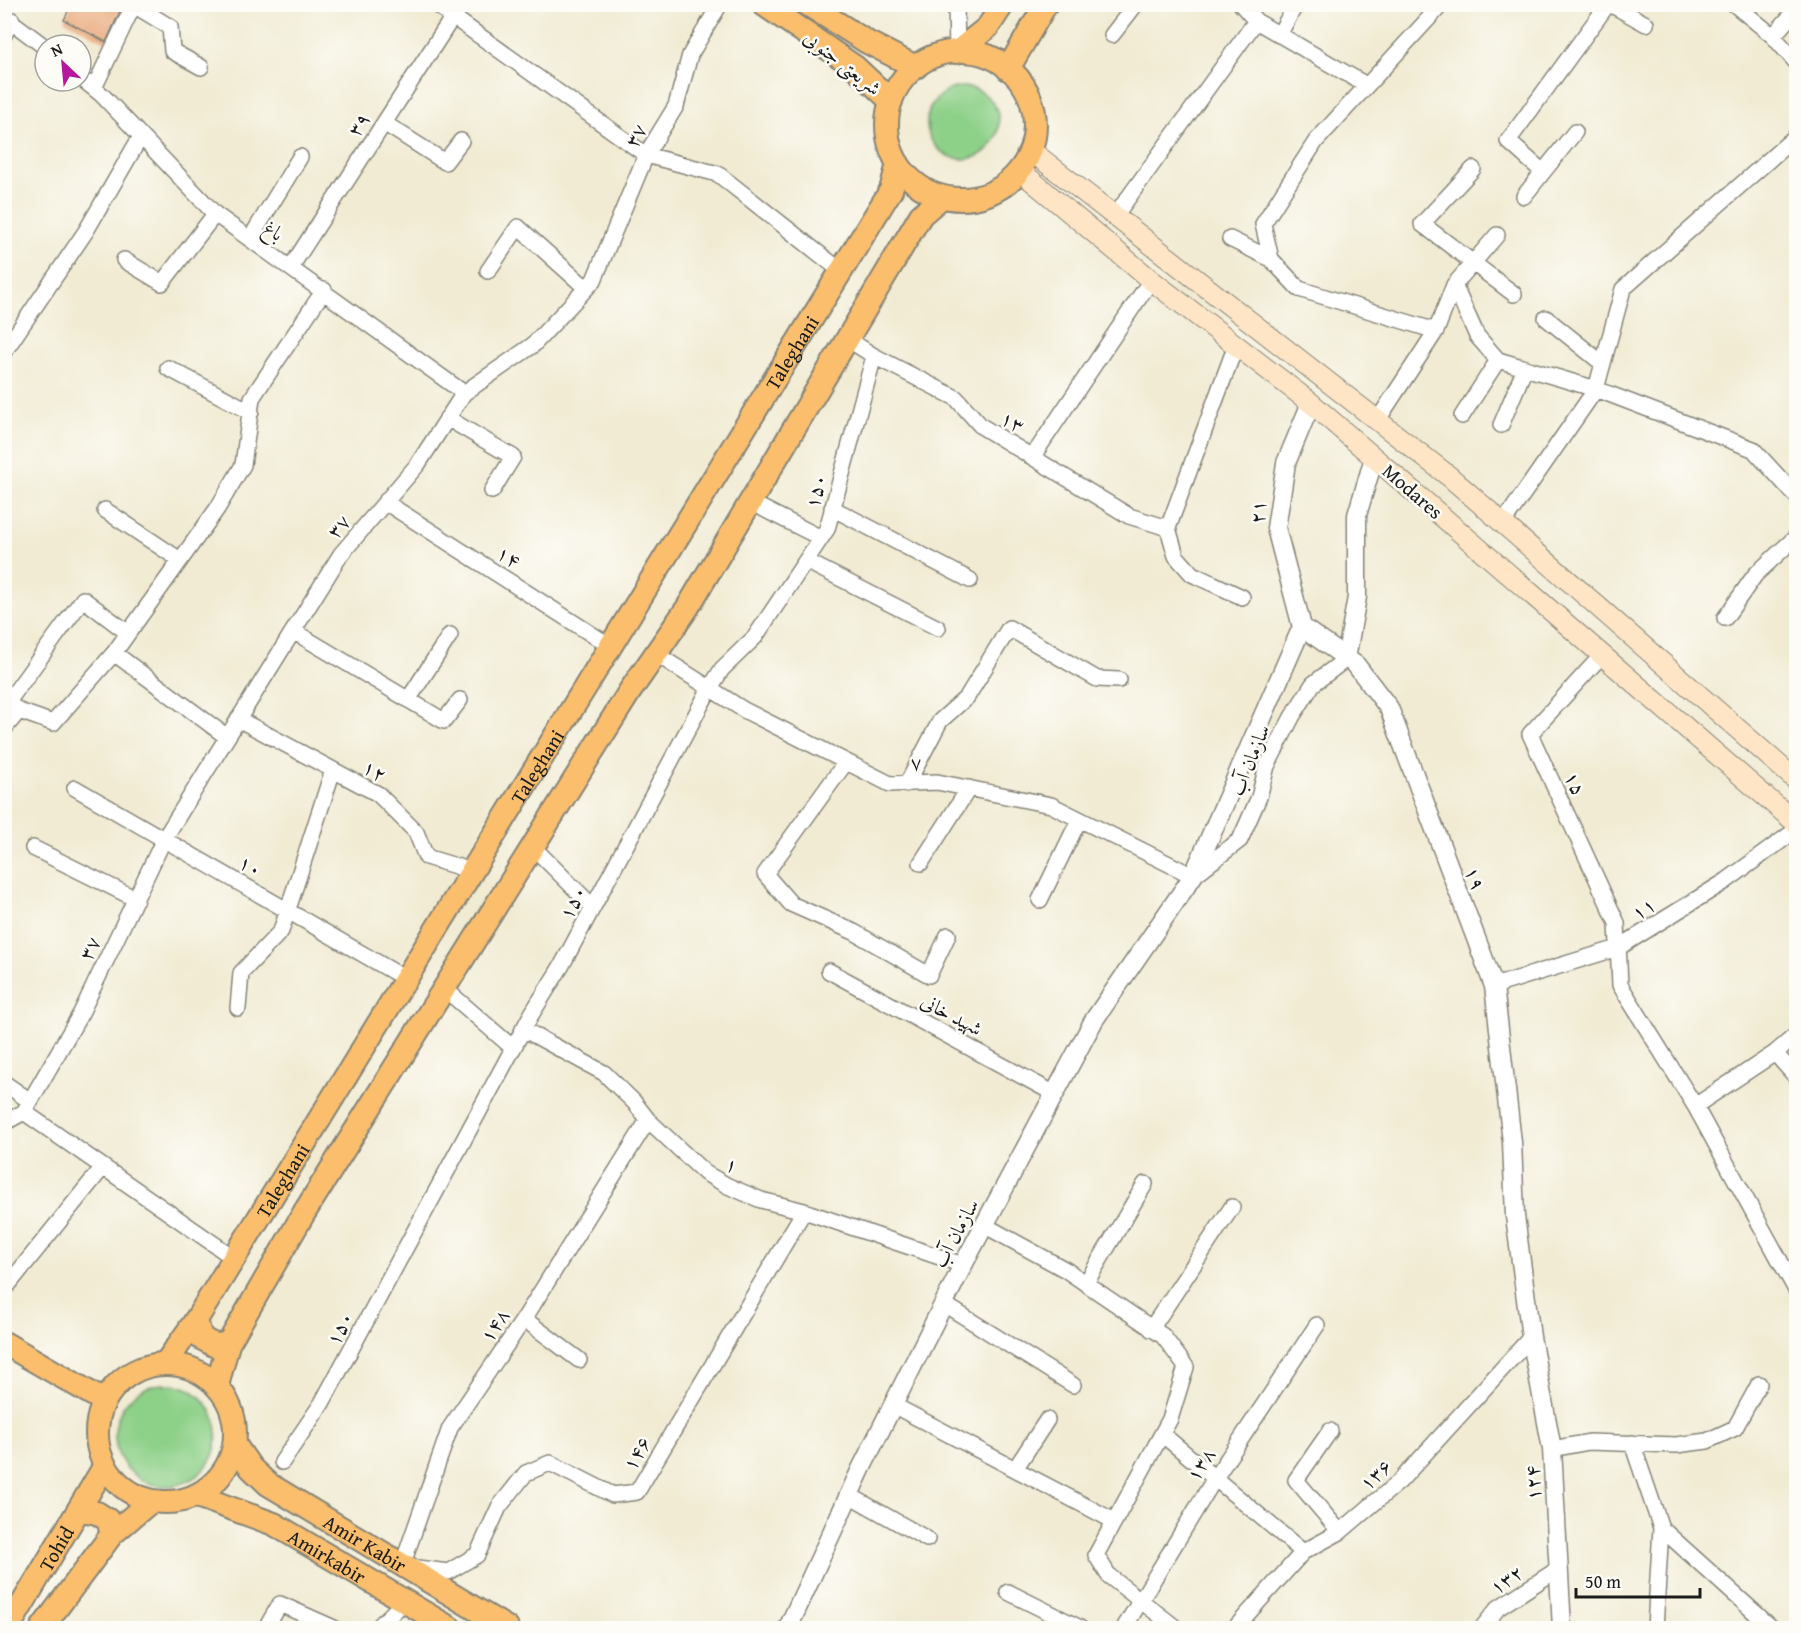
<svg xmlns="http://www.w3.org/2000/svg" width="1801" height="1633" font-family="'Gentium Book Plus',Amiri,serif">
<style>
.green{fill:#8dd088;stroke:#547652;stroke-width:1.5}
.building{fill:#ebae83}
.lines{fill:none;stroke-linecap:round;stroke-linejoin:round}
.minor-casing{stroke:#868478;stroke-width:18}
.tertiary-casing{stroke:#868478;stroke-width:21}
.secondary-casing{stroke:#868478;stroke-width:22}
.primary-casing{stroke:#868478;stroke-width:26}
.minor{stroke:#fff;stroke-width:15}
.tertiary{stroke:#fff;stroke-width:18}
.secondary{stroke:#fde5c5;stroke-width:20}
.primary{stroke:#fabe6d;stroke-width:22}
.labels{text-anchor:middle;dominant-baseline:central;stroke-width:5;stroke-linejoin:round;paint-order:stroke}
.street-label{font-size:20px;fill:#1c1c1c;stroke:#fdfcf7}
</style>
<rect width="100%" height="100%" fill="#fdfcf7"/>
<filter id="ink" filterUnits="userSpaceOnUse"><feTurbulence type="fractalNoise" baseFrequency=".0167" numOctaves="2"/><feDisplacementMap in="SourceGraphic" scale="12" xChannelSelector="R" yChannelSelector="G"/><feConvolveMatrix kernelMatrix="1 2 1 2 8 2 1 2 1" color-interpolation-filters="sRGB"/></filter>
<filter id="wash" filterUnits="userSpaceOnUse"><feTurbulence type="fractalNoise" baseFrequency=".008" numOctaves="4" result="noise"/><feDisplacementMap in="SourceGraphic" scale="24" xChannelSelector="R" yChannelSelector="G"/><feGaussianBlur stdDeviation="1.35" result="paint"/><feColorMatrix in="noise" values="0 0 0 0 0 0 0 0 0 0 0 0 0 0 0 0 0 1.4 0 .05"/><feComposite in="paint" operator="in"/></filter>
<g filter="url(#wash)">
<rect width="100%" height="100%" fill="#f1ebd3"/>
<path class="green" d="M927 123a36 36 0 1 1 72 0a36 36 0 1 1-72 0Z
M115 1435a51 51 0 1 1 102 0a51 51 0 1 1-102 0Z"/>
<g id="blocks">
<path class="building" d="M 72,4 L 123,4 L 106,42 L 64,20 Z"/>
</g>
</g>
<g filter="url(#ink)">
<use href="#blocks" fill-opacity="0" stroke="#868478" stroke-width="1.5"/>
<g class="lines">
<defs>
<path id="minor" d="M 435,4 L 646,155 L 718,174 L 841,271
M 956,4 L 957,52
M 1241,4 L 1256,21 L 1366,85
M 1610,4 L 1646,24
M 1734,4 L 1773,36
M 134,5 L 170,27 L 172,51 L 201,67
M 1796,10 L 1773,36 L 1796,62
M 4,16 L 45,47
M 4,35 L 12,20
M 1112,35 L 1136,4
M 1279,35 L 1296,4
M 81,78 L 102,95 L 215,214 L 464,393
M 94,88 L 134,4
M 384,123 L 445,162 L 461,141
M 1473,169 L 1422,224 L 1514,294
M 1543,172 L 1508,141 L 1608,4
M 1524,196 L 1575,132
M 1115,216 L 1256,21
M 250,239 L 300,157
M 1230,239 L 1271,259
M 124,260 L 162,283 L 215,214
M 291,267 L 461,4
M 488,271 L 518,227 L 586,288
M 1454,285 L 1477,336 L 1498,360 L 1596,389 L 1753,449 L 1796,496
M 1546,318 L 1603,364
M 1436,331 L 1299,289 L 1271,259 L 1263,224 L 1316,141 L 1442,4
M 846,338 L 874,356 L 956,398 L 981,426 L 1129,516 L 1168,528
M 1236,345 L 1168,528 L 1176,556 L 1192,574 L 1242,597
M 4,352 L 86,231 L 141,136
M 168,368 L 251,412
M 1462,416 L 1498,360
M 447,418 L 513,457 L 492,491
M 1377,421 L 1436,331 L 1454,285 L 1497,235
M 1501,425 L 1525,368
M 1033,456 L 1151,280
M 385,502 L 610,646
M 750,502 L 821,538
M 832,508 L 970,580
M 105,510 L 180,560
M 1503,523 L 1596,389 L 1623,289 L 1796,136
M 806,561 L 938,628
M 1725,618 L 1755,575 L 1796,537
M 293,631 L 444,721 L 460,700
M 114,653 L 217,509 L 243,465 L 252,398 L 324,290
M 656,654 L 744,710 L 890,784 L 937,782 L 1051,805 L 1193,876 L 1240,840 L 1259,797 L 1267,766 L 1292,717 L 1313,684 L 1346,659
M 1602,655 L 1530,734 L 1617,923 L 1620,985 L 1695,1106 L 1796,1290
M 4,700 L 19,711 L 53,723 L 114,653 L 227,737
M 408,700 L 450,635
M 7,703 L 83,599 L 128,633
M 238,719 L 378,794 L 416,832 L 426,857 L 472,871
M 4,729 L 19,711
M 846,762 L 765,874 L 791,904 L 854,932 L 929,975 L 948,935
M 907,784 L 940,721 L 967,697 L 1009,628 L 1097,679 L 1119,680
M 75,788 L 406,979
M 533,847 L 593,907
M 33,848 L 136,899
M 921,863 L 969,788
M 1040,900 L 1079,820
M 829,971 L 1055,1094
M 1494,986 L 1618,948 L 1726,881 L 1796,830
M 445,989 L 513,1048
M 238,1008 L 241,973 L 281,931 L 333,770
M 523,1029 L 604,1073 L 634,1102 L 648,1120 L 705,1173 L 728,1186 L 761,1200 L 804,1211 L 963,1265
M 1775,1053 L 1796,1077
M 4,1083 L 30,1101
M 1695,1106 L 1775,1053 L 1796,1035
M 24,1112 L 81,1013 L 164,839 L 341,554 L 418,464 L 464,393 L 533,345 L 594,280 L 646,155 L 676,106 L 690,55 L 720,4
M 648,1120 L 524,1319 L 450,1428 L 402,1566 L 448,1572 L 477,1555 L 499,1507 L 526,1473 L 550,1463 L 613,1495 L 637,1492 L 804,1211
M 4,1123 L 24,1112 L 234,1258
M 984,1225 L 1066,1270 L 1163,1336 L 1186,1367 L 1170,1419 L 1096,1555 L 1109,1576 L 1176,1628
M 1086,1283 L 1145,1184
M 4,1290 L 103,1167
M 944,1304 L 1073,1385
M 524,1319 L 579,1360
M 1151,1329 L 1232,1207
M 893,1405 L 1114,1521
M 1330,1431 L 1296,1480 L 1340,1532
M 1162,1434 L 1303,1552
M 1632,1443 L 1661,1528 L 1655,1628
M 1552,1449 L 1589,1442 L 1676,1445 L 1707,1441 L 1735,1428 L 1759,1384
M 282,1462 L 322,1403 L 531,1015 L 562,965 L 710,688 L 722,669 L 755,637 L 827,529 L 874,356
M 1015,1469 L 1047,1420
M 849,1495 L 927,1539
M 1661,1528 L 1772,1628
M 1008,1592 L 1080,1628
M 266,1628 L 280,1604 L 334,1628
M 377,1628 L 405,1601
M 1124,1628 L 1215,1478 L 1317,1325
M 1235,1628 L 1303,1552 L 1340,1532 L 1400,1481 L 1531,1337
M 1482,1628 L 1498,1608 L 1558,1569"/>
<path id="tertiary" d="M 1302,627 L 1356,665 L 1389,708 L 1494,986 L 1512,1142 L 1515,1216 L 1531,1337 L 1552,1449 L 1562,1628
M 1302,627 L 1276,528 L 1286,463 L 1311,403
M 1346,659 L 1357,597 L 1357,515 L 1374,458
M 788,1628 L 861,1469 L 963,1265 L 1094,1020 L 1193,876 L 1302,627"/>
<path id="secondary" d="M 1030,150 L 1450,477 L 1796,780
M 1019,170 L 1151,280 L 1311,403 L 1796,823"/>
<g id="primary">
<path d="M 763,4 L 855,67 L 891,101"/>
<path d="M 807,4 L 867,42 L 916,67"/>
<circle cx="961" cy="125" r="74"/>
<path d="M 957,52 L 988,27 L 1003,4"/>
<path d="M 1008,69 L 1046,4"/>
<path d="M 196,1320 L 201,1338 L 214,1345 L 228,1344"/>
<path d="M 4,1343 L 104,1401"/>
<circle cx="166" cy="1433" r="69"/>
<path id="s1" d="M 165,1364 L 196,1320 L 891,190 L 898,164"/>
<path d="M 217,1386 L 228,1344 L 304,1213 L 630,691 L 688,607 L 921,215 L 942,197"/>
<path id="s2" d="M 235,1445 L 251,1468 L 268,1484 L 507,1628"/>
<path id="s3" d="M 197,1496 L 274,1524 L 450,1628"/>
<path d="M 81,1510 L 97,1513 L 108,1520 L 112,1534"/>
<path id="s4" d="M 8,1628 L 104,1467"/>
<path d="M 42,1628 L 112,1534 L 150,1502"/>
</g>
</defs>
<use href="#minor" class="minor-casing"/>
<use href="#tertiary" class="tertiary-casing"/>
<use href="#secondary" class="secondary-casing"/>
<use href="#primary" class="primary-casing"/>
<use href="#minor" class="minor"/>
<use href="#tertiary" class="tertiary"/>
<use href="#secondary" class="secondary"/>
<use href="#primary" class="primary"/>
</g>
</g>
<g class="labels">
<g class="street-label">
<text transform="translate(843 62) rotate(38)">شریعتی جنوبی</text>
<text transform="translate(358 124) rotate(-57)">۳۹</text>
<text transform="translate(635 135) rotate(-61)">۳۷</text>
<text transform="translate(274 230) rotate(35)">باغ</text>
<text stroke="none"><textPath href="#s1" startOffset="1190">Taleghani</textPath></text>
<text transform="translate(1013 421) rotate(30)">۱۳</text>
<text transform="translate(815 491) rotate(-76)">۱۵۰</text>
<text transform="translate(1413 491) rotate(41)">Modares</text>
<text transform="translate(1257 512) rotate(-86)">۲۱</text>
<text transform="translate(338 526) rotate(-50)">۳۷</text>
<text transform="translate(509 556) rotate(33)">۱۴</text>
<text transform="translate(1249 760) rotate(-68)">سازمان آب</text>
<text transform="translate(916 762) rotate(-2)">۷</text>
<text stroke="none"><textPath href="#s1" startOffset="704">Taleghani</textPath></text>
<text transform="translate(375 770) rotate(31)">۱۲</text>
<text transform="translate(1576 783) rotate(65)">۱۵</text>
<text transform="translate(251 865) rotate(30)">۱۰</text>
<text transform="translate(1476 878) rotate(69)">۱۹</text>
<text transform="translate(572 902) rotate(-62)">۱۵۰</text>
<text transform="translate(1643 908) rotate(-32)">۱۱</text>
<text transform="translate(89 948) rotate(-64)">۳۷</text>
<text transform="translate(952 1014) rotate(28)">شهید خانی</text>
<text transform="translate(732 1164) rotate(27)">۱</text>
<text stroke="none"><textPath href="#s1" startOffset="218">Taleghani</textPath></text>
<text transform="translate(955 1233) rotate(-62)">سازمان آب</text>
<text transform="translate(494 1325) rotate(-56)">۱۴۸</text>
<text transform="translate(339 1328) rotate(-62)">۱۵۰</text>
<text transform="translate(636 1453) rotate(-59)">۱۴۶</text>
<text transform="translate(1200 1464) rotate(-57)">۱۳۸</text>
<text transform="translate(1375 1474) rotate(-42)">۱۳۶</text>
<text transform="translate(1532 1483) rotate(-93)">۱۲۴</text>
<text stroke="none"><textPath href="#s2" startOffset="165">Amir Kabir</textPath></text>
<text stroke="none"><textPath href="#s4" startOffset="93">Tohid</textPath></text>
<text stroke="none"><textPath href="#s3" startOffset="144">Amirkabir</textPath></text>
<text transform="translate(1506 1579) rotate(-34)">۱۳۲</text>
</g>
</g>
<rect width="1801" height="1633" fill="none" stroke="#fdfcf7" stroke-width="24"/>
<g transform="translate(63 63) rotate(334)"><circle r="28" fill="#fdfcf7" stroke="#a3a29f" stroke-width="1.5"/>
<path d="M0-4.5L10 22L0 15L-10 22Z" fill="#b5179e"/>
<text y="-9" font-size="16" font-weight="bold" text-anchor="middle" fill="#1c1c1c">N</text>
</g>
<path d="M1576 1588v9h124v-9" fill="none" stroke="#1c1c1c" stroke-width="3"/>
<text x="1585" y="1588" font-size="18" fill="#1c1c1c" stroke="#fdfcf7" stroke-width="4.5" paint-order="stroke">50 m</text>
</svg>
